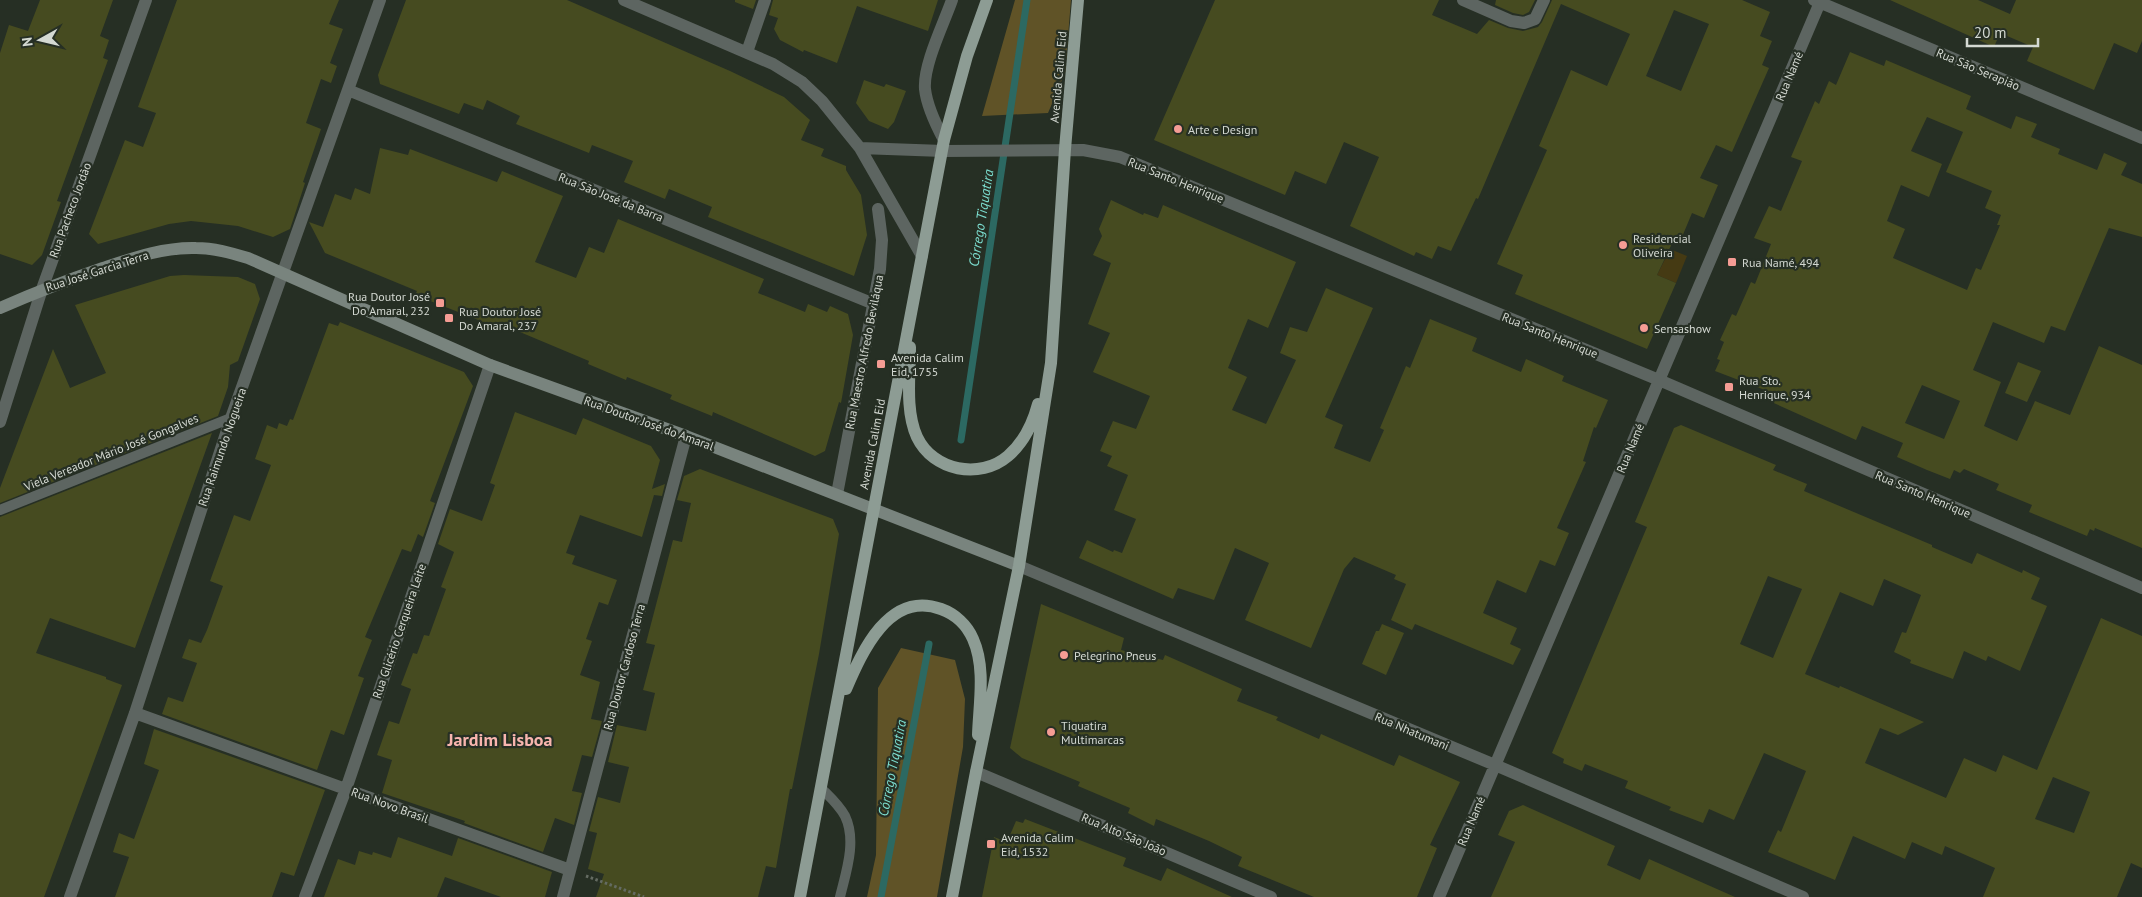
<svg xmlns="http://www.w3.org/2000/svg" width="2142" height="897" font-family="'PT Sans',sans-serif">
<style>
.green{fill:#453a13}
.forest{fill:#605327}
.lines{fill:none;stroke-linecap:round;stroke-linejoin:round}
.stream{stroke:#2c6962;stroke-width:7}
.building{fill:#464b20;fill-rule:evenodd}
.path{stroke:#646b62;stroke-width:3;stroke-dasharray:2.5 2.5;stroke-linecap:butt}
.lane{stroke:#5d6561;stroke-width:10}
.street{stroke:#5d6561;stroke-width:12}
.secondary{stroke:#79847e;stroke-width:12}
.primary{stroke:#8d9c94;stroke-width:12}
.poi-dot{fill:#f59c94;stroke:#262f24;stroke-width:2}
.labels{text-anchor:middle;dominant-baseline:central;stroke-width:4.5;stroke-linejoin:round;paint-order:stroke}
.street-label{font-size:12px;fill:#d4d9d2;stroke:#262f24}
.poi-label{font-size:12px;fill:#d4d9d2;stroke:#262f24;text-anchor:start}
.water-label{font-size:14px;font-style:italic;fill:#7cddcf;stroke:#262f24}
.district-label{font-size:18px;font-weight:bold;fill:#f8b5ae;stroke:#262f24}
</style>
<rect width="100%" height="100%" fill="#262f24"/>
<path class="green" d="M 1670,249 L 1687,256 L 1676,283 L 1657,275 Z"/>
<path class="forest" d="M 1015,0 L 1071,0 L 1065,73 L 1048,113 L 982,116 Z
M 901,648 L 955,660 L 965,699 L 963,747 L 937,897 L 867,897 L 876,855 L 878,688 Z"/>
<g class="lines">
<path class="stream" d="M 961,440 L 1027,0
M 881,897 L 929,644"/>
</g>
<path class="building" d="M 40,0 L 113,0 L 100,36 L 109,40 L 103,58 L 108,60 L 57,201 L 61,202 L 42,255 L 32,265 L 0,254 L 0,53 L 9,25 L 28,31 Z
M 177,0 L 339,0 L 329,24 L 343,29 L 330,63 L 337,66 L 331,83 L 321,79 L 306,123 L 321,129 L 303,182 L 305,183 L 294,217 L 290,229 L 273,237 L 238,226 L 191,221 L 169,224 L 98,244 L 89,234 L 125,140 L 143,147 L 156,113 L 138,107 Z
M 406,0 L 567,0 L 730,71 L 784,97 L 810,120 L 801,140 L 824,149 L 821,156 L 846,166 L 846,170 L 861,195 L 867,235 L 854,276 L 708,217 L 712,207 L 669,189 L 665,199 L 624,182 L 633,161 L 592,145 L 589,153 L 516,124 L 520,116 L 487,100 L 483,110 L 464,103 L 459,114 L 380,84 L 378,75 Z
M 735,0 L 756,0 L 753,9 L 735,2 Z
M 773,0 L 938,0 L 928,31 L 857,6 L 837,63 L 804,50 L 803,52 L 780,40 L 774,29 L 778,18 L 769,15 Z
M 1215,0 L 1439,0 L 1432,15 L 1477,34 L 1489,20 L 1508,28 L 1523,31 L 1538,27 L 1542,22 L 1552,0 L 1742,0 L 1770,12 L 1760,36 L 1772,41 L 1762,65 L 1769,68 L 1732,152 L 1716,145 L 1700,178 L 1718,185 L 1704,218 L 1692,213 L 1682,237 L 1676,235 L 1657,275 L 1676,283 L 1647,349 L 1515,294 L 1523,275 L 1497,264 L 1547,150 L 1539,146 L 1571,70 L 1607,86 L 1630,34 L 1561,4 L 1478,199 L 1476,198 L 1451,251 L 1438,246 L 1432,259 L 1416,252 L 1414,256 L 1350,226 L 1379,157 L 1344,142 L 1326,184 L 1295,171 L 1285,195 L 1154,140 ZM 1674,10 L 1709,24 L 1681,91 L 1646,76 Z
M 1496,0 L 1535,0 L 1529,12 L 1523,15 L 1513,13 L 1495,5 Z
M 1890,0 L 1978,0 L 2010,14 L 2016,0 L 2142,0 L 2142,41 L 2137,53 L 2114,43 L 2094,90 L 2027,61 L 2033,47 L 2000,33 L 1994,47 Z
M 1850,52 L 1884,66 L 1886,60 L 1971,96 L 1966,109 L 2011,129 L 2016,116 L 2037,124 L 2031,137 L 2060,149 L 2058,154 L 2097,170 L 2104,153 L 2127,163 L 2121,175 L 2142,184 L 2142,237 L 2109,228 L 2065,331 L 2051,326 L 2044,343 L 1993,322 L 1973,370 L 2001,382 L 1984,426 L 2017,441 L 2035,401 L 2070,415 L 2099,346 L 2142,365 L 2142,548 L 2095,528 L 2094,531 L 2090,529 L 2087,536 L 2029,512 L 2032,505 L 1996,490 L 1999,484 L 1964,469 L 1960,473 L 1954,470 L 1950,479 L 1927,470 L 1897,457 L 1903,443 L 1862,426 L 1856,440 L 1767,400 L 1770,392 L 1715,371 L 1720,360 L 1717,359 L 1724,342 L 1720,340 L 1732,314 L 1736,316 L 1751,282 L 1755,284 L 1771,244 L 1754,238 L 1769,206 L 1781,211 L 1802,161 L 1791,157 L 1815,101 L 1819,104 L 1829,81 L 1836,85 ZM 1927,117 L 1963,132 L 1946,172 L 1992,191 L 1985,208 L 2001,215 L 1997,225 L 2000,225 L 1981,270 L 1976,268 L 1967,290 L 1893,258 L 1905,229 L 1887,221 L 1901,185 L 1929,197 L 1942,164 L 1911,151 ZM 1922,385 L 1960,401 L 1944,439 L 1905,423 Z
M 864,80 L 884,87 L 886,84 L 906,91 L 894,122 L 888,129 L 869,121 L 856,103 Z
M 380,148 L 408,155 L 410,149 L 497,182 L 502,171 L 563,196 L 535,262 L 576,278 L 589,247 L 604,253 L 618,219 L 764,279 L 758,293 L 805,312 L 808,304 L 827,312 L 830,306 L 848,314 L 853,335 L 841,403 L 839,402 L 825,451 L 815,456 L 713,412 L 712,416 L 670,399 L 672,395 L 627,377 L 626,380 L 588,364 L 589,361 L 508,327 L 506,331 L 443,306 L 415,295 L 417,291 L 325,253 L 309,222 L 323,227 L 335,194 L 351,200 L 355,188 L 370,194 Z
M 1111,200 L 1143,215 L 1144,213 L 1158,218 L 1163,205 L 1296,262 L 1268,328 L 1248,319 L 1228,368 L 1247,377 L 1232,410 L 1266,424 L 1296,360 L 1280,353 L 1290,327 L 1307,332 L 1326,288 L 1373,308 L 1325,417 L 1343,425 L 1334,448 L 1370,462 L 1384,430 L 1380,428 L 1406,366 L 1410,368 L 1430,319 L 1477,338 L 1472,351 L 1521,372 L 1526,359 L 1564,376 L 1562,381 L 1608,400 L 1596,428 L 1594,427 L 1583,461 L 1586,462 L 1557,528 L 1569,533 L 1555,566 L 1540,560 L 1526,593 L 1497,580 L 1483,613 L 1517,628 L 1510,644 L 1521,649 L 1513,665 L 1415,624 L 1412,630 L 1391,620 L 1406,584 L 1394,579 L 1396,575 L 1354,557 L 1344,569 L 1311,648 L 1245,620 L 1269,563 L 1235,548 L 1214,600 L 1178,588 L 1173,599 L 1079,558 L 1087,540 L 1113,552 L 1114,550 L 1122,553 L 1136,519 L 1114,510 L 1128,475 L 1107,466 L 1112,456 L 1100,451 L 1113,421 L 1136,429 L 1150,396 L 1093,372 L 1110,333 L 1088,324 L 1111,263 L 1093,255 L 1102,236 L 1099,229 Z
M 184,275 L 238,277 L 255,284 L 260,299 L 238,361 L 230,365 L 228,387 L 218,416 L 0,503 L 0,488 L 53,349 L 70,388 L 106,373 L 75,305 L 170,276 Z
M 340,322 L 464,372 L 473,386 L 430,501 L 435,503 L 423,537 L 418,534 L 411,552 L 402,549 L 365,637 L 372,640 L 358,676 L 364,678 L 344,735 L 331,730 L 317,770 L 162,714 L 168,697 L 183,702 L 197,663 L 182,658 L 189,639 L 201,643 L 207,630 L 223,586 L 210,581 L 234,515 L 250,521 L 271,465 L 255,459 L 267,425 L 277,429 L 279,423 L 287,426 L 290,419 L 293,420 L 329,323 L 338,326 Z
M 2018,362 L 2041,371 L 2027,402 L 2005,393 Z
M 515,412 L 576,435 L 583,418 L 651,446 L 660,460 L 652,489 L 665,484 L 662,496 L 654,495 L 642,537 L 580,515 L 566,553 L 575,556 L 572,564 L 617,580 L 608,605 L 599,602 L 586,639 L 592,641 L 580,675 L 600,682 L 591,719 L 602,721 L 592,757 L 582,755 L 572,791 L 582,793 L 574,825 L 555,818 L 543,852 L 464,823 L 465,821 L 382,793 L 392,760 L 377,755 L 389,721 L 399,724 L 411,689 L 401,685 L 413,653 L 417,654 L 424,635 L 429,636 L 446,589 L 441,587 L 454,552 L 438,544 L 450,509 L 482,521 L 495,485 L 490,483 Z
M 1681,425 L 1776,465 L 1773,470 L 1807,484 L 1804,491 L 1932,545 L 1932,547 L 1972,564 L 1977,553 L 2022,573 L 2023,570 L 2040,578 L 2031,599 L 2047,606 L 2020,671 L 1988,656 L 1986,661 L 1964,651 L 1953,679 L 1910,663 L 1911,660 L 1894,652 L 1902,632 L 1906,633 L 1921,595 L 1884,579 L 1873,606 L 1840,592 L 1805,674 L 1839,688 L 1840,686 L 1924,722 L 1898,735 L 1880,728 L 1865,763 L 1946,798 L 1964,758 L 1996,772 L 2003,755 L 2037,770 L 2101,618 L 2142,636 L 2142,868 L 2131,863 L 2117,897 L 1983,897 L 1995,868 L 1945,846 L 1942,855 L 1912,842 L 1905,859 L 1853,836 L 1835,880 L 1768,852 L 1778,830 L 1781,832 L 1806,771 L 1764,753 L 1734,820 L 1709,809 L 1703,823 L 1669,810 L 1671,807 L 1625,788 L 1628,781 L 1585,764 L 1582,771 L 1563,763 L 1564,759 L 1552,753 L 1647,527 L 1635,522 L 1674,428 ZM 1768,576 L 1802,589 L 1773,658 L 1740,644 ZM 2053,777 L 2090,792 L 2074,833 L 2035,819 Z
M 212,433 L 135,648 L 50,618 L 36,653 L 106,677 L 106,679 L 122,685 L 44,897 L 0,897 L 0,517 Z
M 700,469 L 833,519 L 839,534 L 819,654 L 792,789 L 790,789 L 776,868 L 766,866 L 758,897 L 596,897 L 604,874 L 588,869 L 597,833 L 589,831 L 598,797 L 620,803 L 629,767 L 608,762 L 617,725 L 646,731 L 655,693 L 643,690 L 655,645 L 646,643 L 673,540 L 682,542 L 691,503 L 677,500 L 684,476 Z
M 1041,604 L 1124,638 L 1121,650 L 1163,660 L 1165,655 L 1242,689 L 1237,701 L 1278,717 L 1276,720 L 1319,739 L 1321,734 L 1394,766 L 1399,755 L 1460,782 L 1430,845 L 1437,848 L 1417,897 L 1314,897 L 1238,866 L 1242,857 L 1209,841 L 1156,819 L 1154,826 L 1128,813 L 1130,808 L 1078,786 L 1080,782 L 1022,758 L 1010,748 Z
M 1382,624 L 1404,633 L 1386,675 L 1362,664 L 1376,631 L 1379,631 Z
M 154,729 L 325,790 L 294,876 L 281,872 L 272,897 L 115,897 L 129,857 L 113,852 L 119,833 L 134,839 L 159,770 L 144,764 Z
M 1523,805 L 1615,846 L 1607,865 L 1640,880 L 1649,859 L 1735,897 L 1491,897 L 1515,842 L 1498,835 L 1509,811 Z
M 1025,819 L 1126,858 L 1123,866 L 1161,881 L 1167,868 L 1232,897 L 982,897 L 994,837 L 1007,842 L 1016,821 L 1023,823 Z
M 398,837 L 452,856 L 458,838 L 552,872 L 545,897 L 501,897 L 445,877 L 437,897 L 324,897 L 338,859 L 355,865 L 359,851 L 372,855 L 373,852 L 391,858 Z"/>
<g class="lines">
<path class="path" d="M 586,876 L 644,897"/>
<path class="lane" d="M 0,510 L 231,418
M 822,789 C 830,797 839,805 845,816 C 857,841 846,872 840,897"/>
<path class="street" d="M 624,0 L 773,64 L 802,82 L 822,101 L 860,148 L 922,256
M 1463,0 L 1511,21 L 1524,23 L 1535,19 L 1544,0
M 1814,0 L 2142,138
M 747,52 L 765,0
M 348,90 L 874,304
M 944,140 C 936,125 927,107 925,89 C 923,65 944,23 952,0
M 860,148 L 943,151 L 1083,150 L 1120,157 L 1659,380 L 2142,588
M 0,422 L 42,289 L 146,0
M 837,494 L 880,269 L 882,240 L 878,209
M 1019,566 L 1495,765 L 1803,897
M 135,713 L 570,870
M 976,772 L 1271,897
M 70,897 L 135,713 L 231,418 L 380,0
M 305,897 L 346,789 L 490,365
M 563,897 L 686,436
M 1439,897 L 1821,0"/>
<path class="secondary" d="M 0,308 C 34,293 68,280 103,268 C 133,258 164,247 196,248 C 214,248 231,253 248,258 L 490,365 L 686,436 L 1019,566"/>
<path class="primary" d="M 910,347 C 910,375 905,411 917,437 C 933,471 980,480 1008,456 C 1023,443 1033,423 1038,404
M 846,689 C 862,652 889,590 941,609 C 955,614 967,625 973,639 C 986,668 979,704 978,735
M 800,897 L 944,140 L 967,56 L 987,0
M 952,897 L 976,772 L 1019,566 L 1051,363 L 1065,149 L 1078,0"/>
</g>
<g class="poi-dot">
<circle cx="1178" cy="129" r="5"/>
<circle cx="1623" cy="245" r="5"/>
<rect x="1727" y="257" width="10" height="10" rx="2.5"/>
<rect x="435" y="298" width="10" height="10" rx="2.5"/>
<rect x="444" y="313" width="10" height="10" rx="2.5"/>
<circle cx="1644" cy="328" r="5"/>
<rect x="876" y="359" width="10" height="10" rx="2.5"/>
<rect x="1724" y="382" width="10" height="10" rx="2.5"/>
<circle cx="1064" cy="655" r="5"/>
<circle cx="1051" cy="732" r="5"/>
<rect x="986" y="839" width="10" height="10" rx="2.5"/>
</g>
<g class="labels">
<g class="street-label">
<text transform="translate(1978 69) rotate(23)">Rua São Serapião</text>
<text transform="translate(1789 76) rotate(-67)">Rua Namé</text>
<text transform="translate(1058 77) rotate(-85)">Avenida Calim Eid</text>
<text transform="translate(1176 180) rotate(22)">Rua Santo Henrique</text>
<text transform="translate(611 197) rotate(22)">Rua São José da Barra</text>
<text transform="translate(70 210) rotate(-70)">Rua Pacheco Jordão</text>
<text transform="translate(97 271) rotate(-18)">Rua José Garcia Terra</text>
<text transform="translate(1550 335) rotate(22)">Rua Santo Henrique</text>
<text transform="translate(864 352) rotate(-79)">Rua Maestro Alfredo Beviláqua</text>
<text transform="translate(649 423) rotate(20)">Rua Doutor José do Amaral</text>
<text transform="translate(872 444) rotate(-79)">Avenida Calim Eid</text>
<text transform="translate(222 447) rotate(-71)">Rua Raimundo Nogueira</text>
<text transform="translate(1630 448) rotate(-67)">Rua Namé</text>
<text transform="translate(111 452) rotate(-22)">Viela Vereador Mário José Gongalves</text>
<text transform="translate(1923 494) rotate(23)">Rua Santo Henrique</text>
<text transform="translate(399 631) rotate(-71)">Rua Glicério Cerqueira Leite</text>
<text transform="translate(624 667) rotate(-75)">Rua Doutor Cardoso Terra</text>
<text transform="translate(1412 731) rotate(23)">Rua Nhatumani</text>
<text transform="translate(390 805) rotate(20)">Rua Novo Brasil</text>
<text transform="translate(1471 821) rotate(-67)">Rua Namé</text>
<text transform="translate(1124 834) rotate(23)">Rua Alto São João</text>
</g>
<g class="poi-label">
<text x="1188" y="129">Arte e Design</text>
<text x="1633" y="238">Residencial<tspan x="1633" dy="14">Oliveira</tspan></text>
<text x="1742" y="262">Rua Namé, 494</text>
<text x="430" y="296" text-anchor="end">Rua Doutor José<tspan x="430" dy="14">Do Amaral, 232</tspan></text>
<text x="459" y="311">Rua Doutor José<tspan x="459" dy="14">Do Amaral, 237</tspan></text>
<text x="1654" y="328">Sensashow</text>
<text x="891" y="357">Avenida Calim<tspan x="891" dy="14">Eid, 1755</tspan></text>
<text x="1739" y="380">Rua Sto.<tspan x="1739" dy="14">Henrique, 934</tspan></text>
<text x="1074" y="655">Pelegrino Pneus</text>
<text x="1061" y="725">Tiquatira<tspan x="1061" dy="14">Multimarcas</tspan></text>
<text x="1001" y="837">Avenida Calim<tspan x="1001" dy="14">Eid, 1532</tspan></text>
</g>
<g class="water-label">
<text transform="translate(981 218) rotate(-81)">Córrego Tiquatira</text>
<text transform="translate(892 768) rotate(-79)">Córrego Tiquatira</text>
</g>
<g class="district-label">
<text x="500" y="739">Jardim Lisboa</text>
</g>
</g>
<g transform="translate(40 40) rotate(262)" stroke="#262f24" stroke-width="4" paint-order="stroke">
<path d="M0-4L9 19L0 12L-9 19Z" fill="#d4d9d2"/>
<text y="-8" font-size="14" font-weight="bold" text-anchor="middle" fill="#d4d9d2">N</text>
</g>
<path d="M1967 38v8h71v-8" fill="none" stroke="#d4d9d2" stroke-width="2.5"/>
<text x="1974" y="38" font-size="15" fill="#d4d9d2" stroke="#262f24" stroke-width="4" paint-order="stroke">20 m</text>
</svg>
